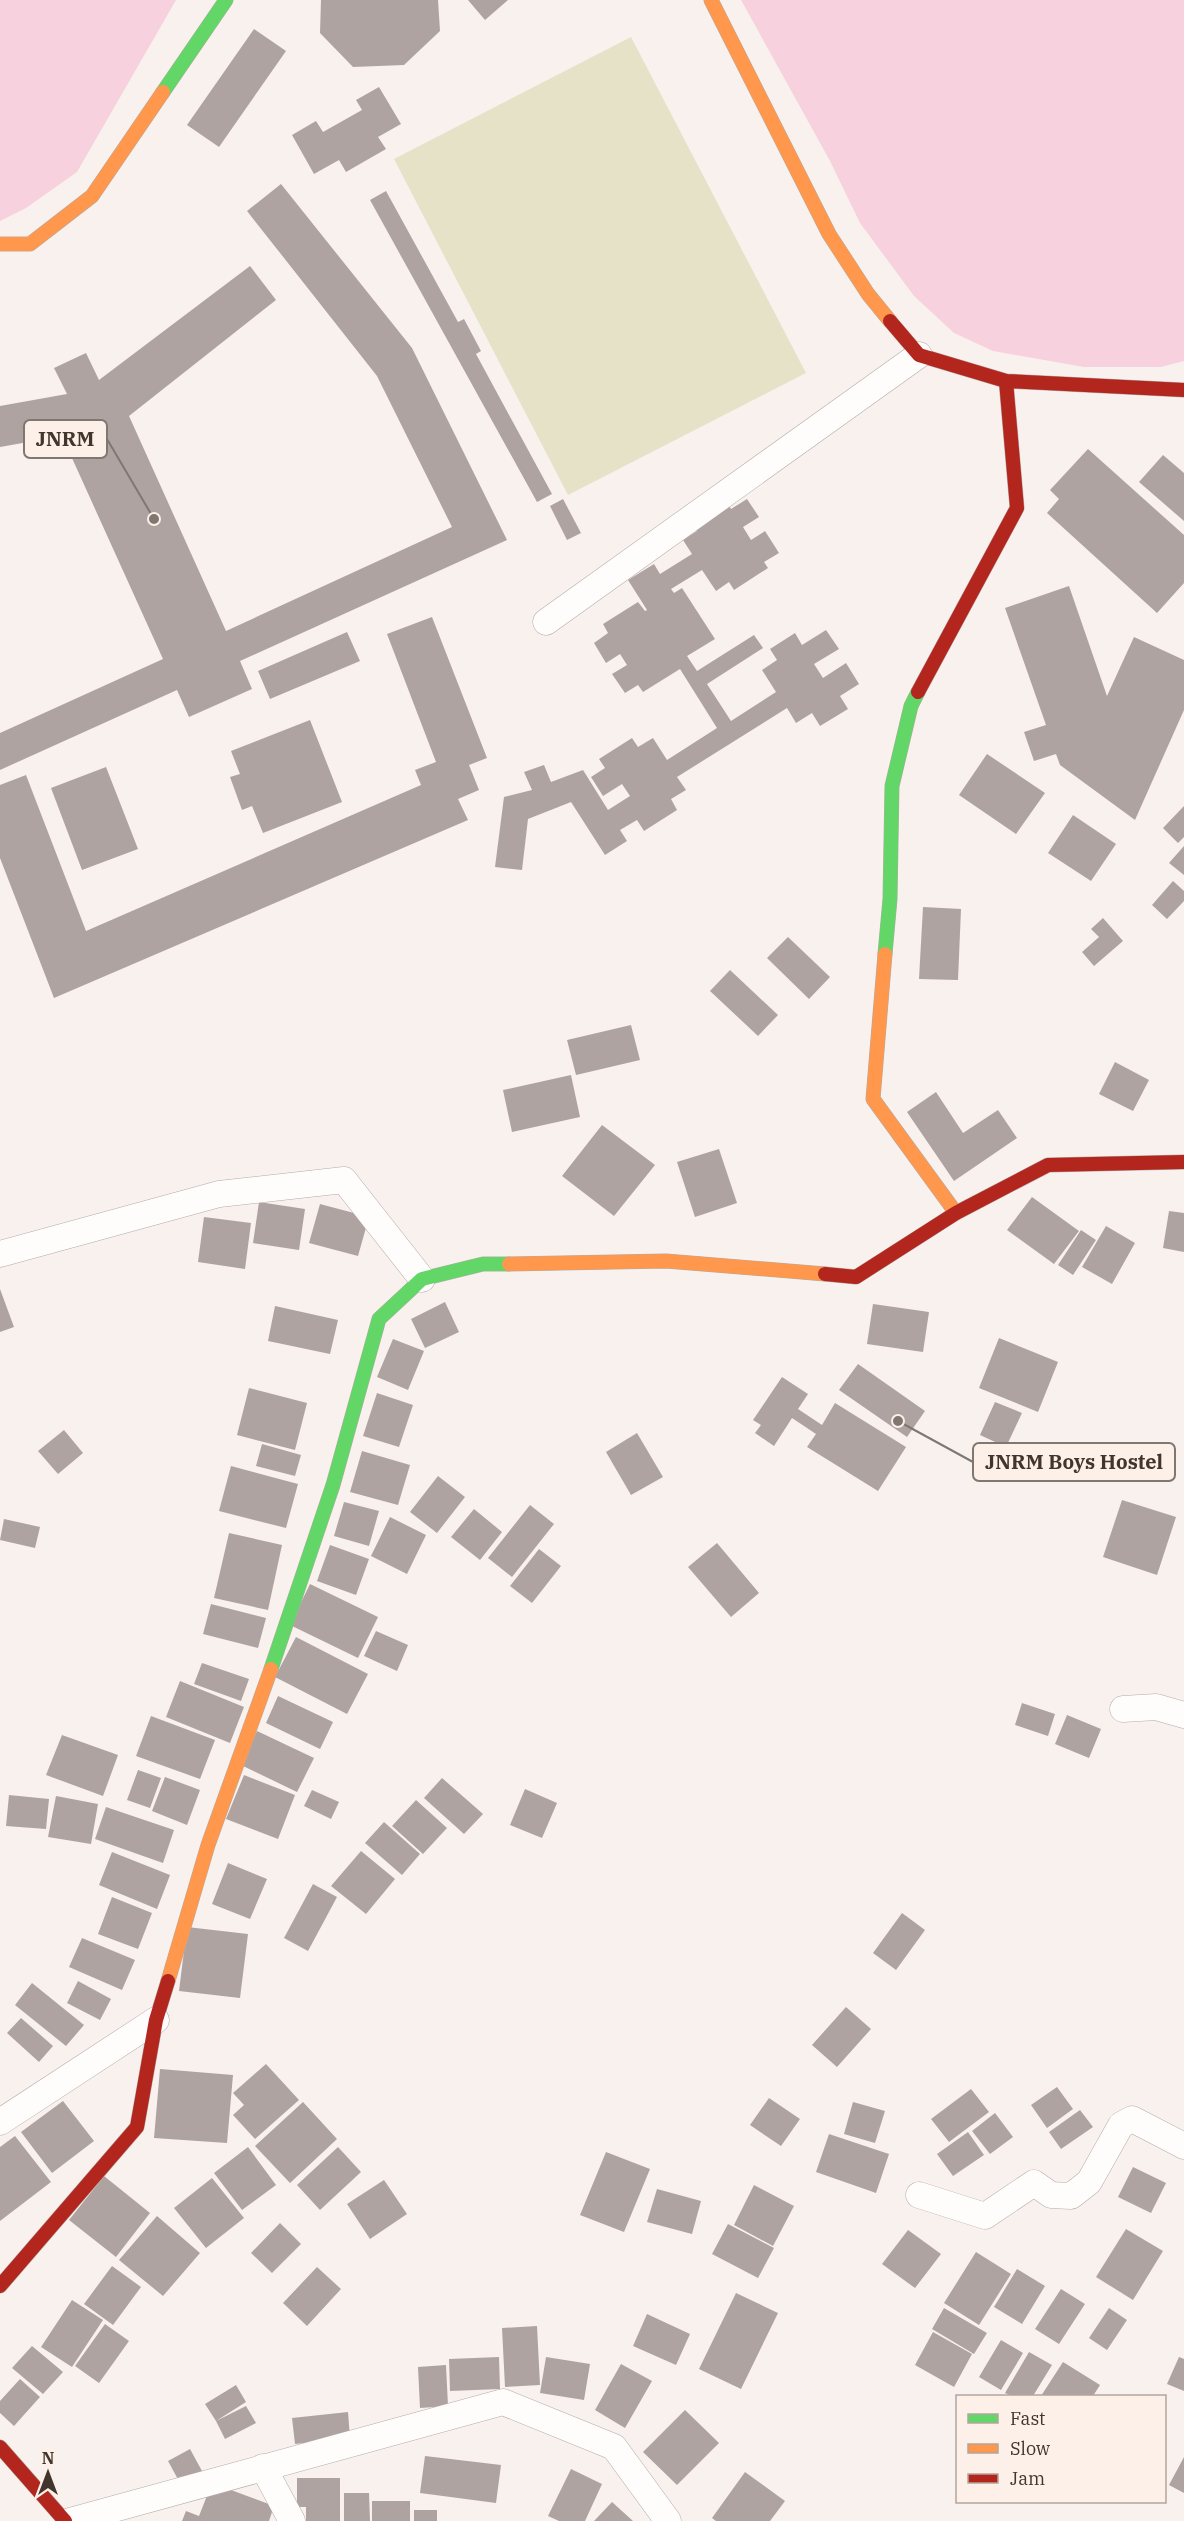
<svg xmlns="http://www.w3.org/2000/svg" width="1184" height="2521" font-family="'IBM Plex Serif',serif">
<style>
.green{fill:#e5e2c8}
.water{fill:#f7d1dd}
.building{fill:#afa3a1}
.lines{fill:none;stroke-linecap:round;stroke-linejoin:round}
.street-casing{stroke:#b4aba6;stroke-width:27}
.fast-casing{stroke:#b4aba6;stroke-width:15}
.slow-casing{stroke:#b4aba6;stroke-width:15}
.jam-casing{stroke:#b4aba6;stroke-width:15}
.street{stroke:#fefdfc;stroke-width:26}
.fast{stroke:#63d668;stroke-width:14}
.slow{stroke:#ff974d;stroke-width:14}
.jam{stroke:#b3261e;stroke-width:14}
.leader{fill:none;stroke:#817771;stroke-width:2}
.callout-dot{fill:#817771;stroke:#fdf0e9;stroke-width:2}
.callout{fill:#fdf0e9;stroke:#817771;stroke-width:2}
.callout-label{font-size:20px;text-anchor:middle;font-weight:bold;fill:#41352e}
</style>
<rect width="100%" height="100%" fill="#f8f1ee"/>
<path class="green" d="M 631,37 L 806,373 L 568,495 L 394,159 Z"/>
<path class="water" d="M 0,0 L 176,0 L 77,172 L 26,208 L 0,221 Z
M 741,0 L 1184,0 L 1184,361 L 1161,367 L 1084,367 L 993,351 L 954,333 L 914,296 L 860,223 L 830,161 Z"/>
<path class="building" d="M 321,0 L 438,0 L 440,31 L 404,65 L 353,67 L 320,33 Z
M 468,0 L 508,0 L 485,20 Z
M 254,29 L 286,51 L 219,147 L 187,125 Z
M 379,87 L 401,124 L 378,137 L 386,149 L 346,172 L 339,160 L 314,174 L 292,135 L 316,121 L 323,132 L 362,110 L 356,100 Z
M 281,184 L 412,348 L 507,540 L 240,661 L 252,689 L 189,717 L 177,690 L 0,770 L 0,733 L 163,659 L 62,436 L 0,447 L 0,406 L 67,394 L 54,368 L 86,353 L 99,380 L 250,266 L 276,300 L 129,416 L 226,631 L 452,527 L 377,376 L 247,211 Z
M 386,191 L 458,322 L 464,319 L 481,351 L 476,354 L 552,494 L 537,502 L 370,200 Z
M 1088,449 L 1184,535 L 1184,583 L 1157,613 L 1047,513 L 1059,499 L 1050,490 Z
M 1163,455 L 1184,473 L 1184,521 L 1139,482 Z
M 563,499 L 581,533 L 567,540 L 550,506 Z
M 747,499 L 759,517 L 743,527 L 751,540 L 765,531 L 779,553 L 764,562 L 768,568 L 734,590 L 729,582 L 716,591 L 702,570 L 671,589 L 674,593 L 682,588 L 715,639 L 687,656 L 697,671 L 754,635 L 763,648 L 707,684 L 731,721 L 776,692 L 762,670 L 777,660 L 770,649 L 795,633 L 802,645 L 826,630 L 839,649 L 814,664 L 823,678 L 846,663 L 859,684 L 840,696 L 848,709 L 820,726 L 812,713 L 796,723 L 787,708 L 677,777 L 686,790 L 671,799 L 677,810 L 644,831 L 637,820 L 620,830 L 627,841 L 605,855 L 571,802 L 528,819 L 522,870 L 495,867 L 504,797 L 532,790 L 524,772 L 544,765 L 551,782 L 583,770 L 608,810 L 630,796 L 622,784 L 603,796 L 591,777 L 605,768 L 599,759 L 632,738 L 638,747 L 653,738 L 667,760 L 717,728 L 680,669 L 643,692 L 638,685 L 625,693 L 612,674 L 627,665 L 620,654 L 606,663 L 594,643 L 608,633 L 603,624 L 638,602 L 645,611 L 647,610 L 628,580 L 654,564 L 660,574 L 692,554 L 683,540 L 697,531 L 692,522 L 726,501 L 731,509 Z
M 1069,586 L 1107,696 L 1134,637 L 1184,660 L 1184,710 L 1135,820 L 1060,765 L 1056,754 L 1034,761 L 1024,732 L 1046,725 L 1005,608 Z
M 432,617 L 487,758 L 469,765 L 479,790 L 458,799 L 468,820 L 54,998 L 0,858 L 0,785 L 26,775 L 86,931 L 421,785 L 415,770 L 436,762 L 387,634 Z
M 347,632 L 360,661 L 270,699 L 258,671 Z
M 310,720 L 342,802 L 263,833 L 252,806 L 242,810 L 230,777 L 240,774 L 231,751 Z
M 987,754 L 1045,793 L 1016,834 L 959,795 Z
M 106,767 L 138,849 L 82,870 L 51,788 Z
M 1184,806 L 1184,837 L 1178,843 L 1163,828 Z
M 1073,815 L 1116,844 L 1091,881 L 1048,853 Z
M 1184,846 L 1184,875 L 1169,863 Z
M 1173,881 L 1184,891 L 1184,901 L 1167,919 L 1152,905 Z
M 923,907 L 961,909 L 958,980 L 919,979 Z
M 1103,918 L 1123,941 L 1094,966 L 1082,952 L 1099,937 L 1091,929 Z
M 788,937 L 830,977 L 809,999 L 767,958 Z
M 730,970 L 778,1015 L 758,1036 L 710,991 Z
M 631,1025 L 640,1060 L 576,1075 L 567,1040 Z
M 1115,1062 L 1149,1080 L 1133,1111 L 1099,1094 Z
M 571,1075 L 580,1117 L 512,1132 L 503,1090 Z
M 936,1092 L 963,1133 L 998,1110 L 1017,1138 L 954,1181 L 907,1112 Z
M 602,1125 L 655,1165 L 614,1216 L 562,1176 Z
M 719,1149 L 737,1203 L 695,1217 L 677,1162 Z
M 1032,1197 L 1079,1231 L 1054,1264 L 1007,1230 Z
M 259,1202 L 305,1209 L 299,1250 L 253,1243 Z
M 320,1204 L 369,1217 L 358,1256 L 309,1243 Z
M 1169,1211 L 1184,1213 L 1184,1252 L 1163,1248 Z
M 204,1217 L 251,1223 L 245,1269 L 198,1262 Z
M 1106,1226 L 1135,1243 L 1112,1284 L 1082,1267 Z
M 1081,1230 L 1096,1240 L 1073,1275 L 1058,1265 Z
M 0,1289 L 14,1327 L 0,1332 Z
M 445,1302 L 459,1332 L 425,1348 L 411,1319 Z
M 873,1304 L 929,1312 L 923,1352 L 867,1344 Z
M 275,1306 L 338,1320 L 330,1354 L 268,1341 Z
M 999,1338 L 1058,1362 L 1038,1412 L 979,1388 Z
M 393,1339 L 424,1351 L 408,1390 L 377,1377 Z
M 858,1364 L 925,1411 L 907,1437 L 839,1390 Z
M 782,1377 L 808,1394 L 798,1409 L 822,1425 L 835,1403 L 906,1447 L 878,1491 L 807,1447 L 816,1434 L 792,1418 L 774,1446 L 755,1433 L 761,1425 L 753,1420 Z
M 249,1388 L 307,1403 L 295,1450 L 237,1435 Z
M 377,1393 L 413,1405 L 399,1447 L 363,1436 Z
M 995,1402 L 1022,1413 L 1006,1447 L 980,1435 Z
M 64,1430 L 83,1453 L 58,1474 L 38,1451 Z
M 637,1433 L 663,1477 L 631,1495 L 606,1452 Z
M 262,1444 L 301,1455 L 295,1476 L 256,1466 Z
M 362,1451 L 410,1465 L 398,1505 L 350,1492 Z
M 231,1466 L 298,1484 L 286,1528 L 219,1511 Z
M 438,1476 L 465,1497 L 437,1533 L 410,1512 Z
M 1122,1500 L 1176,1517 L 1157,1575 L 1103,1557 Z
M 344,1502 L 379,1511 L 369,1546 L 334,1536 Z
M 530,1505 L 554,1524 L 512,1577 L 488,1558 Z
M 474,1509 L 502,1532 L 480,1560 L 451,1537 Z
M 390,1517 L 426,1535 L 407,1574 L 371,1556 Z
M 4,1519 L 40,1527 L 35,1548 L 0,1540 Z
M 229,1533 L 282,1545 L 268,1610 L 214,1598 Z
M 717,1543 L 759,1593 L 731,1617 L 688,1567 Z
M 330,1545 L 369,1559 L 356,1595 L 317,1581 Z
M 539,1549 L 561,1566 L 532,1603 L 510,1586 Z
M 310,1584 L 378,1617 L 358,1658 L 290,1625 Z
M 211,1604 L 266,1618 L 258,1648 L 203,1634 Z
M 376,1631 L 408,1645 L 397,1671 L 364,1656 Z
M 296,1637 L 368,1674 L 347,1714 L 275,1677 Z
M 202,1663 L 249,1679 L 241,1701 L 194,1684 Z
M 180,1681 L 244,1707 L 230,1743 L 166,1717 Z
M 278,1696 L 333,1722 L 320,1749 L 266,1723 Z
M 1022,1703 L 1055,1714 L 1048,1736 L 1015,1725 Z
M 1067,1715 L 1101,1729 L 1089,1758 L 1055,1744 Z
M 151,1716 L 215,1740 L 200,1779 L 136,1756 Z
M 257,1731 L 314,1758 L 297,1792 L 241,1765 Z
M 62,1735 L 118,1755 L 103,1796 L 46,1775 Z
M 138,1770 L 161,1778 L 150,1808 L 127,1800 Z
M 244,1775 L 295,1795 L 278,1839 L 226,1819 Z
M 165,1777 L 200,1790 L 187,1825 L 152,1811 Z
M 442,1778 L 483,1814 L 464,1834 L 424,1798 Z
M 525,1789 L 557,1803 L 542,1838 L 510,1825 Z
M 312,1790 L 339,1802 L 331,1819 L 304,1806 Z
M 9,1795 L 49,1799 L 46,1829 L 6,1826 Z
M 56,1796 L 98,1804 L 91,1844 L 48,1837 Z
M 416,1800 L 447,1828 L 423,1854 L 392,1826 Z
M 106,1807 L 174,1830 L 163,1863 L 95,1839 Z
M 384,1822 L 420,1854 L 402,1875 L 365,1843 Z
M 361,1851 L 395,1879 L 366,1914 L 331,1886 Z
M 112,1852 L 170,1875 L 157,1909 L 99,1885 Z
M 228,1863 L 267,1879 L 250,1919 L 212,1904 Z
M 313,1884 L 337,1897 L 308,1951 L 284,1938 Z
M 112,1897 L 152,1913 L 138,1949 L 98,1934 Z
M 902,1913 L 925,1930 L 896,1970 L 873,1953 Z
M 187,1927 L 248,1934 L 240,1998 L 179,1991 Z
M 82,1938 L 135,1960 L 122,1990 L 69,1967 Z
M 78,1981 L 111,1999 L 100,2020 L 67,2003 Z
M 32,1983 L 84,2025 L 66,2046 L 15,2005 Z
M 846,2007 L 871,2029 L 837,2067 L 812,2045 Z
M 21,2018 L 53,2046 L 39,2062 L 7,2033 Z
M 266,2064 L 299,2100 L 255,2139 L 233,2115 L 244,2105 L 233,2093 Z
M 160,2069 L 233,2075 L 227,2143 L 154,2138 Z
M 1057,2087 L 1073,2109 L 1047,2128 L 1031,2105 Z
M 971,2089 L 989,2112 L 949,2142 L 931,2119 Z
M 769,2098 L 800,2119 L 781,2146 L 750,2125 Z
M 63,2101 L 94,2141 L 52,2173 L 21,2132 Z
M 303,2102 L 337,2139 L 290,2183 L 255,2146 Z
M 853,2102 L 885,2111 L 875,2143 L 844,2134 Z
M 1080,2110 L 1093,2127 L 1061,2149 L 1049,2132 Z
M 995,2113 L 1013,2137 L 990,2154 L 972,2131 Z
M 968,2132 L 984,2155 L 953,2176 L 937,2154 Z
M 829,2134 L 889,2154 L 876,2193 L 816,2172 Z
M 15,2136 L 51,2182 L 0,2221 L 0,2147 Z
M 248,2147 L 276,2185 L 242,2210 L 214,2173 Z
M 338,2147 L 361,2172 L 320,2210 L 297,2185 Z
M 606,2152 L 650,2169 L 624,2232 L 580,2215 Z
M 1133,2167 L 1166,2183 L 1151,2213 L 1118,2197 Z
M 104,2176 L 150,2213 L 116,2257 L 69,2220 Z
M 212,2178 L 244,2218 L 206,2248 L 174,2208 Z
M 384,2180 L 407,2214 L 370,2239 L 347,2204 Z
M 754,2185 L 794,2206 L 773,2246 L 734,2225 Z
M 657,2189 L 701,2201 L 692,2234 L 647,2222 Z
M 157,2216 L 200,2253 L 163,2296 L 119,2260 Z
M 280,2223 L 301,2244 L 272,2273 L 251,2253 Z
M 728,2224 L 774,2248 L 758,2278 L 712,2254 Z
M 1126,2229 L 1163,2251 L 1133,2300 L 1096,2277 Z
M 908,2230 L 941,2254 L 915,2288 L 882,2264 Z
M 976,2252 L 1011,2274 L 979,2325 L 944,2303 Z
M 112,2266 L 141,2287 L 113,2325 L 84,2304 Z
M 317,2267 L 341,2289 L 307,2326 L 283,2303 Z
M 1017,2269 L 1045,2286 L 1022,2324 L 994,2307 Z
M 1061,2289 L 1085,2304 L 1059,2344 L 1035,2329 Z
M 736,2293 L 778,2313 L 741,2389 L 699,2369 Z
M 72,2300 L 103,2320 L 72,2367 L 41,2347 Z
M 944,2308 L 987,2333 L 974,2354 L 932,2329 Z
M 1109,2308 L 1127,2320 L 1107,2350 L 1089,2338 Z
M 647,2314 L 690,2334 L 676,2365 L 633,2346 Z
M 105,2324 L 129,2341 L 99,2383 L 75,2366 Z
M 537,2326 L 540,2385 L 505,2387 L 502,2328 Z
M 933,2332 L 972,2354 L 954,2387 L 915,2365 Z
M 1001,2340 L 1023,2353 L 1001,2390 L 979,2377 Z
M 32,2346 L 63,2372 L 43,2394 L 12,2368 Z
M 1029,2352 L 1052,2365 L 1033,2396 L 1012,2396 L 1005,2393 Z
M 499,2357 L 500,2389 L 450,2391 L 449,2359 Z
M 546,2357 L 590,2364 L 584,2400 L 540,2393 Z
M 1179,2357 L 1184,2359 L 1184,2391 L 1167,2384 Z
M 1063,2362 L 1100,2385 L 1093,2396 L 1041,2396 Z
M 621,2364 L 652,2381 L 625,2428 L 595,2410 Z
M 446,2365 L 448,2406 L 420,2408 L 418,2367 Z
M 20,2379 L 40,2397 L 14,2426 L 0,2413 L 0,2401 Z
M 236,2385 L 246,2402 L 216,2421 L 205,2404 Z
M 246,2406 L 256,2423 L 225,2439 L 216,2421 Z
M 685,2410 L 719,2443 L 677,2485 L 643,2452 Z
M 348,2412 L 350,2438 L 295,2444 L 292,2418 Z
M 190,2449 L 202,2471 L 180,2483 L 168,2461 Z
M 425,2456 L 501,2465 L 496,2503 L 420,2493 Z
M 1184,2457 L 1184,2493 L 1169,2485 Z
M 571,2469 L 602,2484 L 585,2521 L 559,2521 L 548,2516 Z
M 745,2472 L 785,2501 L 770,2521 L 716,2521 L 712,2518 Z
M 297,2478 L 340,2478 L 340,2521 L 306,2521 L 306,2507 L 297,2507 Z
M 212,2483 L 274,2506 L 269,2521 L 182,2521 L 186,2511 L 199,2516 Z
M 344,2493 L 369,2493 L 370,2521 L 344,2521 Z
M 372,2501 L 410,2501 L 410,2521 L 372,2521 Z
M 612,2502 L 633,2521 L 594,2521 Z
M 414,2510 L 437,2510 L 437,2521 L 414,2521 Z"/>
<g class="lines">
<defs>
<path id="street" d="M 546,622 L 919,355
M 0,1254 L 219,1194 L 344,1180 L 422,1279
M 1123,1709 L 1156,1707 L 1184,1715
M 0,2122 L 156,2020
M 919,2195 L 985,2216 L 1034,2183 L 1051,2195 L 1071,2196 L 1089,2182 L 1121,2125 L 1132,2119 L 1184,2146
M 263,2467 L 292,2521
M 70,2521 L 503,2402 L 614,2447 L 668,2521"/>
<path id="fast" d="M 163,92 L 226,0
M 885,954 L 890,899 L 892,786 L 911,706 L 918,692
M 271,1669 L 333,1485 L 379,1319 L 422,1279 L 483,1264 L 509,1264"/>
<path id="slow" d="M 711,0 L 829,234 L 868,294 L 890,321
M 0,244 L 30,244 L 92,196 L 163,92
M 885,954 L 873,1099 L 956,1213
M 509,1264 L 666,1261 L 825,1274
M 168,1981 L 208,1845 L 271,1669"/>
<path id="jam" d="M 890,321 L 919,355 L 1006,381 L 1184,390
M 918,692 L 1017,508 L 1006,381
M 825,1274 L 856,1277 L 956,1213 L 1048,1165 L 1184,1162
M 0,2286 L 137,2127 L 156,2020 L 168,1981
M 0,2447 L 65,2521"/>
</defs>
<use href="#street" class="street-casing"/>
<use href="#fast" class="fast-casing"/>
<use href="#slow" class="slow-casing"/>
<use href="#jam" class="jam-casing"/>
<use href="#street" class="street"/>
<use href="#fast" class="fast"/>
<use href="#slow" class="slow"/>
<use href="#jam" class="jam"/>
</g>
<path class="leader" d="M154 519L107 439M898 1421L973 1462"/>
<g class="callout-dot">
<circle cx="154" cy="519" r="6"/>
<circle cx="898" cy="1421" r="6"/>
</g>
<g class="callout">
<rect x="24" y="420" width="83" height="38" rx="6"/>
<rect x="973" y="1443" width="202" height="38" rx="6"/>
</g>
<g class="callout-label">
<text x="65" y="446">JNRM</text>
<text x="1074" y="1469">JNRM Boys Hostel</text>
</g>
<rect x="956" y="2395" width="210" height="108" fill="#fdf0e9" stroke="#b2a59e" stroke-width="1.5"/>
<rect x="968" y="2414" width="30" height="9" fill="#63d668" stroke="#b2a59e" stroke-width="1.5"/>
<text x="1010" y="2425" font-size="18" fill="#41352e">Fast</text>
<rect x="968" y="2444" width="30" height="9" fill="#ff974d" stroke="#b2a59e" stroke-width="1.5"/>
<text x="1010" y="2455" font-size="18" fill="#41352e">Slow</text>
<rect x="968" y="2474" width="30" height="9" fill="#b3261e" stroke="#b2a59e" stroke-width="1.5"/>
<text x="1010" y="2485" font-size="18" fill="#41352e">Jam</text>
<g transform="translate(48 2473)" stroke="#fdf0e9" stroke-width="4.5" paint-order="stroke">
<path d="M0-4.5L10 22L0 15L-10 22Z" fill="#41352e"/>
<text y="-9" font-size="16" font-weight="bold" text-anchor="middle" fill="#41352e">N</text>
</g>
</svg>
